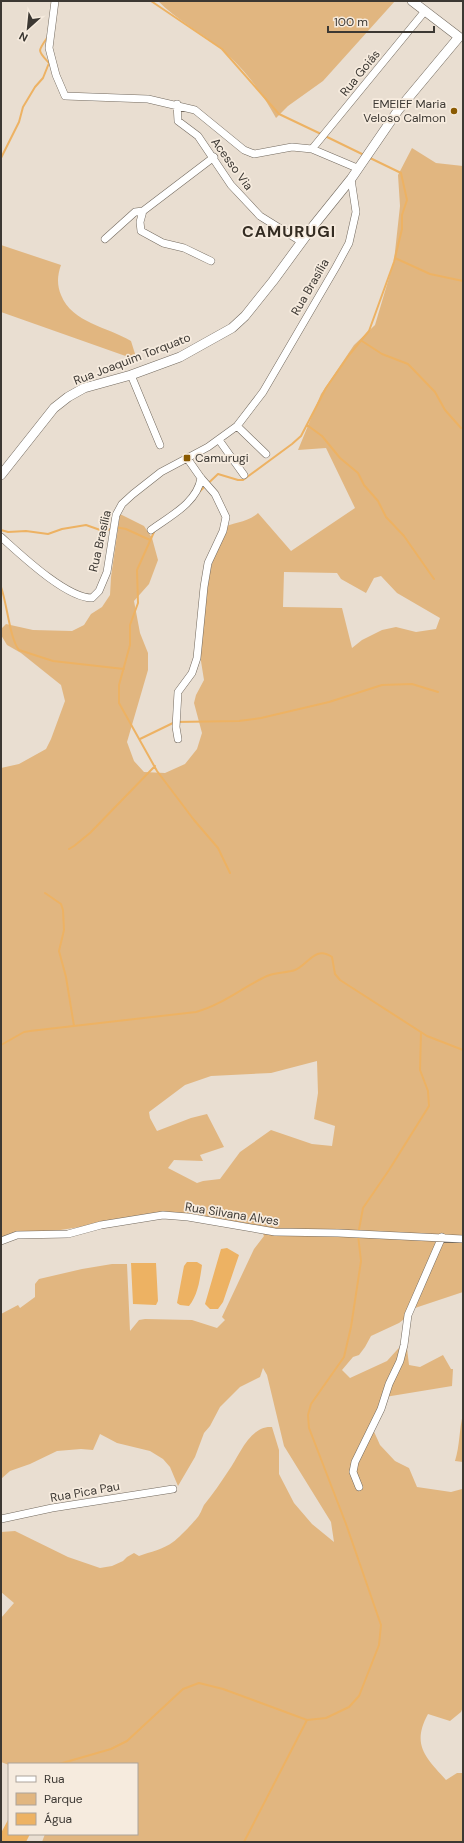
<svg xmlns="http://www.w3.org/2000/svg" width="464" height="1843" font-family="'DM Sans',sans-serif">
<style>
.green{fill:#e1b680;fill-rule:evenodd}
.water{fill:#edb263}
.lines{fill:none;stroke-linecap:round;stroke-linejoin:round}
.stream{stroke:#edb263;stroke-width:2}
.street-casing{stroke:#736a5f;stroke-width:8}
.secondary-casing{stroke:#736a5f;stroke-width:10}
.street{stroke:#fff;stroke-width:7}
.secondary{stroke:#fff;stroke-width:9}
.poi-dot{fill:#8a5a01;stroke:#f6ebde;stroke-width:1.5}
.labels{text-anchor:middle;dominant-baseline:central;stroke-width:3.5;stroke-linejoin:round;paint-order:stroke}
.street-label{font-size:12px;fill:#3c3833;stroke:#f6ebde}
.poi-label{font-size:12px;fill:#3c3833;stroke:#f6ebde;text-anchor:end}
.district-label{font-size:16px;font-weight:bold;letter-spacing:1px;fill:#342c22;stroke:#f6ebde}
</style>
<rect width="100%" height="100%" fill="#e9ded1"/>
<path class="green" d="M 158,1 L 395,1 L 323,81 L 288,106 L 276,118 C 262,92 242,66 219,47 C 198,31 176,19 158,1 Z
M 412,148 L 436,163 L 463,166 L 463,1292 L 412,1309 L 408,1316 L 399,1323 L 371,1336 L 365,1347 L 359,1355 L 353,1357 L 342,1370 L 350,1378 L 387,1361 L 406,1340 L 409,1365 L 420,1367 L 443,1355 L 451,1369 L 453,1369 L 452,1386 L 385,1397 L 371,1425 L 380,1445 L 395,1461 L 409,1468 L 417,1487 L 451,1492 L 462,1489 L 463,1487 L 463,1707 L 461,1712 L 450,1721 L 428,1714 C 411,1745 426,1758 446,1780 L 457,1773 L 463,1773 L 463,1842 L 42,1842 L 45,1834 L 137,1834 L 137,1764 L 9,1765 L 1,1762 L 1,1618 L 14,1603 L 1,1592 L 1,1532 L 15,1531 L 68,1557 L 100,1568 L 112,1566 L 123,1561 L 127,1557 L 134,1553 L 139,1556 C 150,1552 164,1549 173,1542 C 179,1538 192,1524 197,1518 C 200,1515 202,1509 204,1505 C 213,1494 221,1482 229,1470 C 239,1456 250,1425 272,1427 L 279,1450 L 279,1474 L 294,1503 L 312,1524 L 334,1542 L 331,1522 L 284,1446 L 267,1375 L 263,1368 L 260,1377 L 240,1387 L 220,1407 L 210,1426 L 204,1433 L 195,1457 L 178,1486 L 170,1467 L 163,1459 L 150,1451 L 117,1443 L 100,1434 L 93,1450 L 81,1449 L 57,1451 L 30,1464 L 10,1471 L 1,1479 L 1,1314 L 18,1305 L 20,1308 L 35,1297 L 35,1284 L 39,1279 L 82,1269 L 112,1264 L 127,1264 L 130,1331 L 139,1320 L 145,1319 L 192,1320 L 217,1328 L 225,1320 L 222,1317 L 254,1249 L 264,1236 L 262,1232 L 188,1216 L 146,1217 L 1,1239 L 1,768 L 19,764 L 46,749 L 51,739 L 65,701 L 61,685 L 21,653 L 7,645 L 1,635 L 1,629 L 6,624 L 33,630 L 72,631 L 84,625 L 91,614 L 102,607 L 110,595 L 111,577 L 120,514 L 144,526 L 152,538 L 158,560 L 149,584 L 134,601 L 140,633 L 148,653 L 148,670 L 127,742 L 134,761 L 144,772 L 165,773 L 185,764 L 197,749 L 202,733 L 194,703 L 196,695 L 204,680 L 200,655 L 207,579 L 213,561 L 212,551 L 220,529 C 232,522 247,523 258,513 L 291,551 L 355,508 L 326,448 L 298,450 L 321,394 L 354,345 L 375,325 L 394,261 L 400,206 L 398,175 ZM 284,572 L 337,573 L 341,579 L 366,593 L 374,578 L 381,576 L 397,593 L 440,618 L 436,629 L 416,632 L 396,627 L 382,630 L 362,640 L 352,648 L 342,608 L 283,607 ZM 317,1061 L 318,1093 L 314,1119 L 335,1126 L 332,1146 L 312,1144 L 271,1130 L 240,1152 L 220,1179 L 203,1181 L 197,1183 L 168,1168 L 174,1160 L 203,1161 L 200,1155 L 224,1147 L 207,1114 L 191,1118 L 157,1131 L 150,1118 L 149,1112 L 185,1085 L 211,1076 L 271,1073 Z
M 1,245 L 61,265 C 57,276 57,285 61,295 C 72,323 108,327 131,341 L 136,357 L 134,359 L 1,312 Z
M 463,1414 L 463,1462 L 455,1461 C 460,1445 459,1430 463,1414 Z"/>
<path class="water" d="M 227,1248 L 239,1255 L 223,1302 L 218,1309 L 210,1309 L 205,1304 L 221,1249 Z
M 187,1262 L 197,1262 L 202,1265 C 200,1279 198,1295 189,1306 L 180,1305 L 177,1303 L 184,1266 Z
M 131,1263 L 156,1263 L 158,1301 L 156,1305 L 133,1304 Z
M 9,1818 L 9,1834 L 30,1834 L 26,1842 L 1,1842 L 1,1833 Z"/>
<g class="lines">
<path class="stream" d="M 151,1 L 222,49 L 279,114 L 321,134
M 325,136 L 364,155
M 1,158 L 19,122 L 23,107 L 35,87 L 43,78 L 49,63 C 38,51 37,52 47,38
M 395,258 L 430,274 L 463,281
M 362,341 L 382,354 L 408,364 L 435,392 L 445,410 L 461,428
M 307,425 L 322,436 L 340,458 L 358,473 L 364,485 L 378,501 L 386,517 L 404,536 L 434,579
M 199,492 L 218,474 L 238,480 L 243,480 L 292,444 L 301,436 L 326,388 L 349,355 L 369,331 L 394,262 L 402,229 L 402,215 L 407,200 L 401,173 L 368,157
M 115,527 L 126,529 L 150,540
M 1,530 L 8,532 L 26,531 L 48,534 L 62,529 L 86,525 L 103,531 L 111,529
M 154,532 L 137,570 L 138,603 L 130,625 L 130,645 L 119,685 L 119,703 L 157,771 L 194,820 L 218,848 L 230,873
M 1,587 C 7,603 10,640 19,650 L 53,661 L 124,669
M 140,739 L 175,722 L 239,721 L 261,718 L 329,702 L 382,685 L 412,684 L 438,692
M 69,849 L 74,846 L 90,833 L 155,766
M 45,893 L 61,904 L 63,910 L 64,930 L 59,951 L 66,977 L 74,1026
M 1,1045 L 24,1032 L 30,1031 L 196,1012 C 222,1005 243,987 267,976 C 276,972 286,973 295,970 C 308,965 315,945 332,957 L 335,974 L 340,980 L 427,1036 L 463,1050
M 59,1764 L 111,1749 L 127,1741 L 183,1689 L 199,1683 L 223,1689 L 307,1720 L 326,1718 L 349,1707 L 359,1696 L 379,1645 L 381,1625 L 346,1524 L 309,1428 L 308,1415 L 311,1404 L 344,1357 L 351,1327 L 361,1261 L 358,1235 L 363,1208 L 389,1170 L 429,1106 L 428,1091 L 420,1070 L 421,1032
M 244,1842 L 307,1720"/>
<defs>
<path id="street" d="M 55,1 L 49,48 L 56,75 L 65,96 L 148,99 L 195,110 L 244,150 L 254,154 L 292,147 L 312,149 L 357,168
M 177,104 L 178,121 L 198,136 L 231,185 L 260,216 L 302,242
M 312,149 L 425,11
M 143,211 L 140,222 L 141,231 L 163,243 L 184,248 L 211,261
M 105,239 L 135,212 L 143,211 L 214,157
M 131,375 L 160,445
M 237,426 L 266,454
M 219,440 L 244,475
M 151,530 C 170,516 197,503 201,478
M 1,537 C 20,554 66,598 92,598 L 99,591 L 107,572 L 116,515 L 122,504 L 133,494 L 161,472 L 208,447 L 237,426 L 263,392 L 336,267 L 349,243 L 356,212 L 351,179
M 178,739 L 176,727 L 178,692 L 192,673 L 197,658 L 204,587 L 208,563 L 223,531 L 226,517 L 215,494 L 201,478 L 187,458
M 1,1241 L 17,1235 L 68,1234 L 101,1225 L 163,1215 L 188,1217 L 275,1232 L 338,1233 L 463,1239
M 359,1487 L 353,1472 L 355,1462 L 381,1409 L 389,1384 L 400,1361 L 404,1345 L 408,1315 L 442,1237
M 1,1519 L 52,1508 L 173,1489"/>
<path id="secondary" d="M 1,475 L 54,408 L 68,397 L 84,388 L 131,375 L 180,357 L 232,328 L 245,316 L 273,281 L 314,225 L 351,179 L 399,109 L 459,37 L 412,1"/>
</defs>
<use href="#street" class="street-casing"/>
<use href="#secondary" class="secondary-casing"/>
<use href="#street" class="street"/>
<use href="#secondary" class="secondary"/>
</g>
<g class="poi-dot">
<circle cx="454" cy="111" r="4"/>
<rect x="183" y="454" width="8" height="8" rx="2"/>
</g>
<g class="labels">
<g class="street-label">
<text transform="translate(360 73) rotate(-51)">Rua Goiás</text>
<text transform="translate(232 164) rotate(54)">Acesso Via</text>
<text transform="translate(310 287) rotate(-60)">Rua Brasília</text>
<text transform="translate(132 359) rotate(-21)">Rua Joaquim Torquato</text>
<text transform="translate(100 541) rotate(-77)">Rua Brasília</text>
<text transform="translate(232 1214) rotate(9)">Rua Silvana Alves</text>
<text transform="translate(85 1492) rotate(-10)">Rua Pica Pau</text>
</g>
<g class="poi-label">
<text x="446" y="104">EMEIEF Maria<tspan x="446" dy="14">Veloso Calmon</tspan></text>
<text x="195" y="458" text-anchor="start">Camurugi</text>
</g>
<g class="district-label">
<text x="289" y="231">CAMURUGI</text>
</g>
</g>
<rect width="464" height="1843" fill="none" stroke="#3c3833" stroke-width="4"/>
<rect x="8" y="1763" width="130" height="72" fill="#f6ebde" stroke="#aca39a"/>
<rect x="16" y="1776" width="20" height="6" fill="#ffffff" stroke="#aca39a"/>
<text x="44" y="1783" font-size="12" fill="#3c3833">Rua</text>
<rect x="16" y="1793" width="20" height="12" fill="#e1b680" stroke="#aca39a"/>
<text x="44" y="1803" font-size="12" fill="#3c3833">Parque</text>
<rect x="16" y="1813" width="20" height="12" fill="#edb263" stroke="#aca39a"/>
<text x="44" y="1823" font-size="12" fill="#3c3833">Água</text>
<g transform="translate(28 28) rotate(207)" stroke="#f6ebde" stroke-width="3" paint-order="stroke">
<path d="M0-3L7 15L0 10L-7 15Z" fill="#3c3833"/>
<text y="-6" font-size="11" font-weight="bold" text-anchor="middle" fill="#3c3833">N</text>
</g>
<path d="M328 26v6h106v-6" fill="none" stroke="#3c3833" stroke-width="2"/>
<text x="334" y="26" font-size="12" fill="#3c3833" stroke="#f6ebde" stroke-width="3" paint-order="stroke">100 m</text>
</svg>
